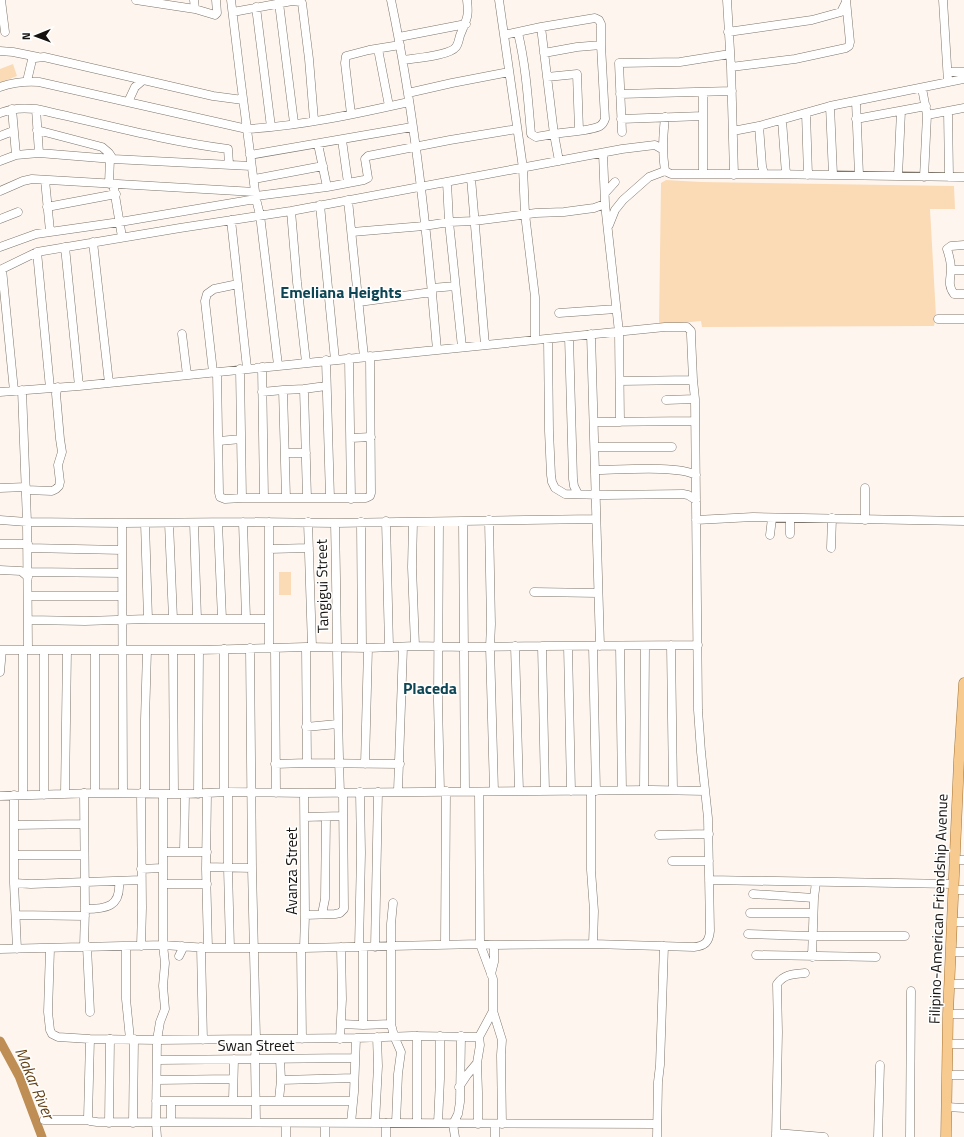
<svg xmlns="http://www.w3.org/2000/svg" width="964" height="1137" font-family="'Titillium Web',sans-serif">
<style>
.green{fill:#fbdab6}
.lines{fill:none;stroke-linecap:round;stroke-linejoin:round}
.river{stroke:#bf8e54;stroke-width:9}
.minor-casing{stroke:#7d756c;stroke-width:9}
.major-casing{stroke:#a57333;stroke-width:11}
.minor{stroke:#fff;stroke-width:8}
.major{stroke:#f7ca90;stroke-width:10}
.labels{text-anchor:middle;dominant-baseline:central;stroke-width:3;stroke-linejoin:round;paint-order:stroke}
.street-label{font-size:15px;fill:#15120f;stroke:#fff}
.neighbourhood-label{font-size:16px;font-weight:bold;fill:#0d4554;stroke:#fff}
.water-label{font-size:16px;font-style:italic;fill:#644215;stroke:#fff}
</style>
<rect width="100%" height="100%" fill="#fef6ee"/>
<path class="green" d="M 13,64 L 17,76 L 0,83 L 0,69 Z
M 666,180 L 701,182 L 954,186 L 955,209 L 930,209 L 936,316 L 934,326 L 702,327 L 701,321 L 659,325 L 661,183 Z
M 279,572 L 291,572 L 291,595 L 279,595 Z"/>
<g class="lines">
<path class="river" d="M 0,1041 L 19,1076 L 42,1137"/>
<defs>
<path id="minor" d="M 1,0 L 5,32
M 136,0 L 195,9 L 215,15 L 217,13 L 216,0
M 194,0 L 195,9
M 231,0 L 241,83 L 256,199 L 260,215 L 278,365
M 391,0 C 415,115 427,232 437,350
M 499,0 L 523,168 L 525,214 L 535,297 L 535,340
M 727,0 L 731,67 L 734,175
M 943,0 L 948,82
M 279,3 L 294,123
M 256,7 L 271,127
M 233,12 L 292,1 L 301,2 L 302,3 L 309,59 L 314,120
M 728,32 L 812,20 L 841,12 L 846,2
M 518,33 C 526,66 528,100 531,134 L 536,137 L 554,134 L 559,161
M 504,35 L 541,27 L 595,18 L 599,20 L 601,24 L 601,45 L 605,119 C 604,122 603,124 600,126 C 591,131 565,132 554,134 L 541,27
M 399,37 L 466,24
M 378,49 L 389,106
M 0,51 L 13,52 L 38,57
M 544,53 L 577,47 L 601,45
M 403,60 C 415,58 449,56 456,47 C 459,43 459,37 461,33 C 467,18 469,17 467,0
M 731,67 L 795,59 L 846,48 L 849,46 L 850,42 L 846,0
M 948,72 L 964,72
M 547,77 L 577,74 L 579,130
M 27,81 L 32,60 L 35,58 L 44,57 L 213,96 L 243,100
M 0,87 C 14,82 25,81 39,82 L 247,129 C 301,126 355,114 409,102
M 922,88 L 927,115 L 924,177
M 703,92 L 703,174
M 408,93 L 452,83 L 509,72
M 620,94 L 732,91
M 856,101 L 859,175
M 128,102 L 135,87 L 142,81
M 830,106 L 833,175
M 12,109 L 16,155
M 36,109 L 39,153
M 948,111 L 949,177
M 0,113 C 13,108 23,108 36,109 C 100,123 164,141 228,149 L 229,164
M 806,113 L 808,175
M 351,114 L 345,63 L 346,56 L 369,50 L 400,45
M 927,115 L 964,108
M 665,117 C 663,137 662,151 665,171 L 671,174 L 764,174 L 964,177
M 621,119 L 703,116
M 856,119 L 926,106
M 782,120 L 786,174
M 759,126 L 762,166 L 764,174
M 37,130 L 102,147 L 109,153 L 113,159
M 733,131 L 759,126 L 830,106 L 964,79
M 622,132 L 619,63 L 680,62 L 730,54
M 0,136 L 13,131
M 342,140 L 348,183
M 318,144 L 327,187
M 603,153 L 605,204 L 619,332 L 620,422
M 250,155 L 412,127
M 0,161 L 16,155 L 39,153 L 113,159 L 251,166
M 898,176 L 901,111
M 471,178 L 485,345
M 254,179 L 323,166
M 45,180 L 50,231
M 447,182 L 449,222 L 462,347
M 109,184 L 110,158
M 114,189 L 122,237
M 0,191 L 23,181 L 32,179 L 255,192
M 605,193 L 615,182
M 256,196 L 327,187 L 364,180 L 368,178 L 365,159 L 368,156 L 450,140 L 517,129
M 348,200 L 364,357
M 320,205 L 335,360
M 47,207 L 116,194
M 291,211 L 297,282 L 306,362
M 0,219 L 18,212
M 231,220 L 247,368
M 609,225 L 615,210 L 623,200 L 649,177 L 665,171
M 352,232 L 424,226 L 449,222 L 474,221 L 536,213 L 564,212 L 594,208 L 605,204
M 93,242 L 109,383
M 964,245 L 951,246 L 947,249 C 949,255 951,262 951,269 C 951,278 947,285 954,294 L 964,294
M 0,247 L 36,234 L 120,222 L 256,199
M 65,247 L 79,386
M 37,252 L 50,388
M 2,269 L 14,391
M 0,270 L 37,252 L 180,228 L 291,211 L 622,149 L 655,145 L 662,149
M 951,270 L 964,270
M 432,288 L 455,286
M 359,302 L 432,292
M 559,313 L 616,309
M 938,319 L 964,319
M 182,334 L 187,375
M 591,334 L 600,646
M 569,337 L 573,479 L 574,486 L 578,494
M 548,339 L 549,431 L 551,475 L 552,482 L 555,488 L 565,494 L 606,495 L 683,494 L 688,495 L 696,500
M 349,358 L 351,499
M 326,360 L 330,498
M 262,367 L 264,498
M 240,369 L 242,498 L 366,498 L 370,496 L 371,493 L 370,356
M 213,372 L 205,301 L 207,294 L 214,289 L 238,284
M 217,372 L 219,493 L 220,497 L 225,499 L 242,498
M 620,381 L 693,380
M 304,389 L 326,386
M 22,390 L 27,522 L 28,650
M 283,390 L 304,389 L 307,498
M 0,392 L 79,386 L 665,327 L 687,327 L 691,331 L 691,335 L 693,380 L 695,399 L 698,710 L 701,752 L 708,818 L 710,931 C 709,942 705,946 694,947 L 593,944 L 494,945 L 480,944 L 304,948 L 208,948 L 163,945 L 0,949
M 262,392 L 283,390 L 286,498
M 666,400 L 695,399
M 594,422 L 695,421
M 351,438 L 371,437
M 219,441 L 241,439
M 595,447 L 672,447
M 285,453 L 306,453
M 595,470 C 618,470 678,465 696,475
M 0,488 L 26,487
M 865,488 L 865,520
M 26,490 L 52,491 L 56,489 L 59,486 L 60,482 L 58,465 L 62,452 L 60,439 L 56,394 L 58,387
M 790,518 L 790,534
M 0,520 L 27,522 L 122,523 L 243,522 L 335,523 L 596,519
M 489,520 L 491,624 L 490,647 L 494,791
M 696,520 L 753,517 L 964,521
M 386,521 L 389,647
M 463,521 L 465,791
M 243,522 L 246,619
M 269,522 L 269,648
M 308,522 L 312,647
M 361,522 L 362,648
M 413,522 L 412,567 L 415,646
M 439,522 L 438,701 L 440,791
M 122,523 L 123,793
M 169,523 L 173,619
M 194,523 L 197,619
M 218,523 L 222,619
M 335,523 C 337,613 337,703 340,793
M 770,535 L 772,518
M 0,544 L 28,544
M 28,548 L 122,550
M 831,548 L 832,518
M 269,549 L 309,548
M 0,570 L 21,571 L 28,577
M 28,572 L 122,573
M 534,592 L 598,593
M 29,596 L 122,596
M 148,619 L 269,619
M 29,620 L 85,621 L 148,619 L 145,523
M 671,645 L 673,790
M 515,646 L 519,791
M 542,646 L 545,791
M 568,646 L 571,791
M 593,646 L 596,791
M 620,646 L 622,790
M 306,647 L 307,763
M 250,648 L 252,868 L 256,1039 L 255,1059 L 256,1122
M 275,648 L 276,793
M 224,649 L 224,792
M 0,650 L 199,650 L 306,647 L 368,648 L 415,646 L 465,647 L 542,646 L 698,645
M 23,650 L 23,795
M 44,650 L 44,795
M 173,650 L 174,794
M 0,672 L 2,650
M 306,727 L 337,724
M 275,764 L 307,763 L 400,764
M 365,764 L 368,648
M 644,790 L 645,646
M 398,791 L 403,647
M 591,791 L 591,870 L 594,911 L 593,944
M 228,792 L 228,868 L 230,948
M 95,793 L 95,650
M 145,793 L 145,720 L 147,650
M 207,793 L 206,869 L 208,948
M 65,794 L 67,650
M 198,794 L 199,650
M 14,795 L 14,883 L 17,949
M 0,796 L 95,793 L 185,794 L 228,792 L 304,793 L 652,790 L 705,791
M 305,817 L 342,816
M 14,825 L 84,824
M 659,835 L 709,834
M 163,852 L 207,852
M 184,852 L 185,794
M 14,855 L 84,855
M 956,860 L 964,860
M 672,861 L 709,861
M 206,867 L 252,868
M 141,869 L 162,868
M 709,880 L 954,884
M 14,883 L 31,884 L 141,880
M 163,884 L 207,884
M 954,890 L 964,890
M 753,894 L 814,898
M 393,903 L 391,924 L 391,1024 L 394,1036 L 401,1052 L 398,1074 L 396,1123
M 85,909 C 106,909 121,907 119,882
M 750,913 L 813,913
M 322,914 L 325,899 L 326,817
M 16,915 L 85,916
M 305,915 L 335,914 L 340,913 L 344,909 L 343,793
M 953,922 L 964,922
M 748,934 L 812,936 L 905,936
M 445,945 L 446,791
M 87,946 L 90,1012
M 126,946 L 126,999 L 130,1039
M 141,946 L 142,908 L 141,793
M 84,947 L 85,909 L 84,793
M 201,947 L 203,1040
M 359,947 L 361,853 L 360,792
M 375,947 L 378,792
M 301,948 L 302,1039
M 304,948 L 305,915 L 304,793
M 50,949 L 48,1012 L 50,1030 L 52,1034 L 58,1037 L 90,1039 L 157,1040 L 356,1038 L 354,1092 L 351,1123
M 951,952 L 964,952
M 756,955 L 876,957
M 179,956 L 182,950 L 182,946
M 812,957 L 814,898 L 816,882
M 491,974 L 494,962 L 494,945
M 950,984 L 964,984
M 493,1011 L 502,1040 L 501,1055 L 502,1124
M 948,1014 L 964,1014
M 341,1024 L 363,1025 L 363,947
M 363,1025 L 391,1024
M 356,1038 L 412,1036 L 479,1037
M 90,1039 L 88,1118 L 90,1121 L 97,1122 L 657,1124
M 340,1039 L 342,999 L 341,947
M 947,1044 L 964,1044
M 158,1060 L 355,1058
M 477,1063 L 478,1092 L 478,1124
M 947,1075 L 964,1075
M 157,1080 L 233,1079
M 281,1080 L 354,1078
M 459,1087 L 467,1075 L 477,1063 L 480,1045 L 479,1037 L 493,1011 L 493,979 L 480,944 L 479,792
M 233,1100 L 234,1059
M 279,1100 L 281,1080 L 280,1059
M 156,1101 L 353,1101
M 947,1107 L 964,1108
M 44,1120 L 89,1120
M 171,1122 L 171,1101
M 109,1123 L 110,1039
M 133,1123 L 134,1039
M 286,1123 L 286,1137
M 325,1123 L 325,1137
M 375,1123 L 378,1066 L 377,1037
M 386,1123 L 386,1137
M 417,1123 L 417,1036
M 438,1123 L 440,1079 L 440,1036
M 776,1133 L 824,1137
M 157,1137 L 156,1123 L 157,1040 L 160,1022 L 165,1009 L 163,986 L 165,963 L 163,945 L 163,794
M 455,1137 L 453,1124 L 458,1114 L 460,1102 L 461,1036
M 495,1137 L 495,1124
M 657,1137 L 658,1082 L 660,1065 L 664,946
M 776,1137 L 778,1032 L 777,984 C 784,974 793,974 805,973
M 878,1137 L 880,1065
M 910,1137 L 911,991"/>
<path id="major" d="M 946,1137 L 948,1014 L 959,760 L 964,683"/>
</defs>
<use href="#minor" class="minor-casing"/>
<use href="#major" class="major-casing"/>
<use href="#minor" class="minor"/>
<use href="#major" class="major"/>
</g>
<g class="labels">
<g class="street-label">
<text transform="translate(322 586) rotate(-91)">Tangigui Street</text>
<text transform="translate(291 871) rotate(-90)">Avanza Street</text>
<text transform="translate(938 909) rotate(-88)">Filipino-American Friendship Avenue</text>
<text x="256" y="1045">Swan Street</text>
</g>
<g class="neighbourhood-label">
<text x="341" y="292">Emeliana Heights</text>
<text x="430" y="688">Placeda</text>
</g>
<g class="water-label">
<text transform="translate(35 1083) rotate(67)">Makar River</text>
</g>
</g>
<g transform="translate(36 36) rotate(269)" stroke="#ffffff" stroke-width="3" paint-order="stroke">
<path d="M0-3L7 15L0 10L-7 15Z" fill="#15120f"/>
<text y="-6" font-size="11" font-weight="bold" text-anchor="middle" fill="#15120f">N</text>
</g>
</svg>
